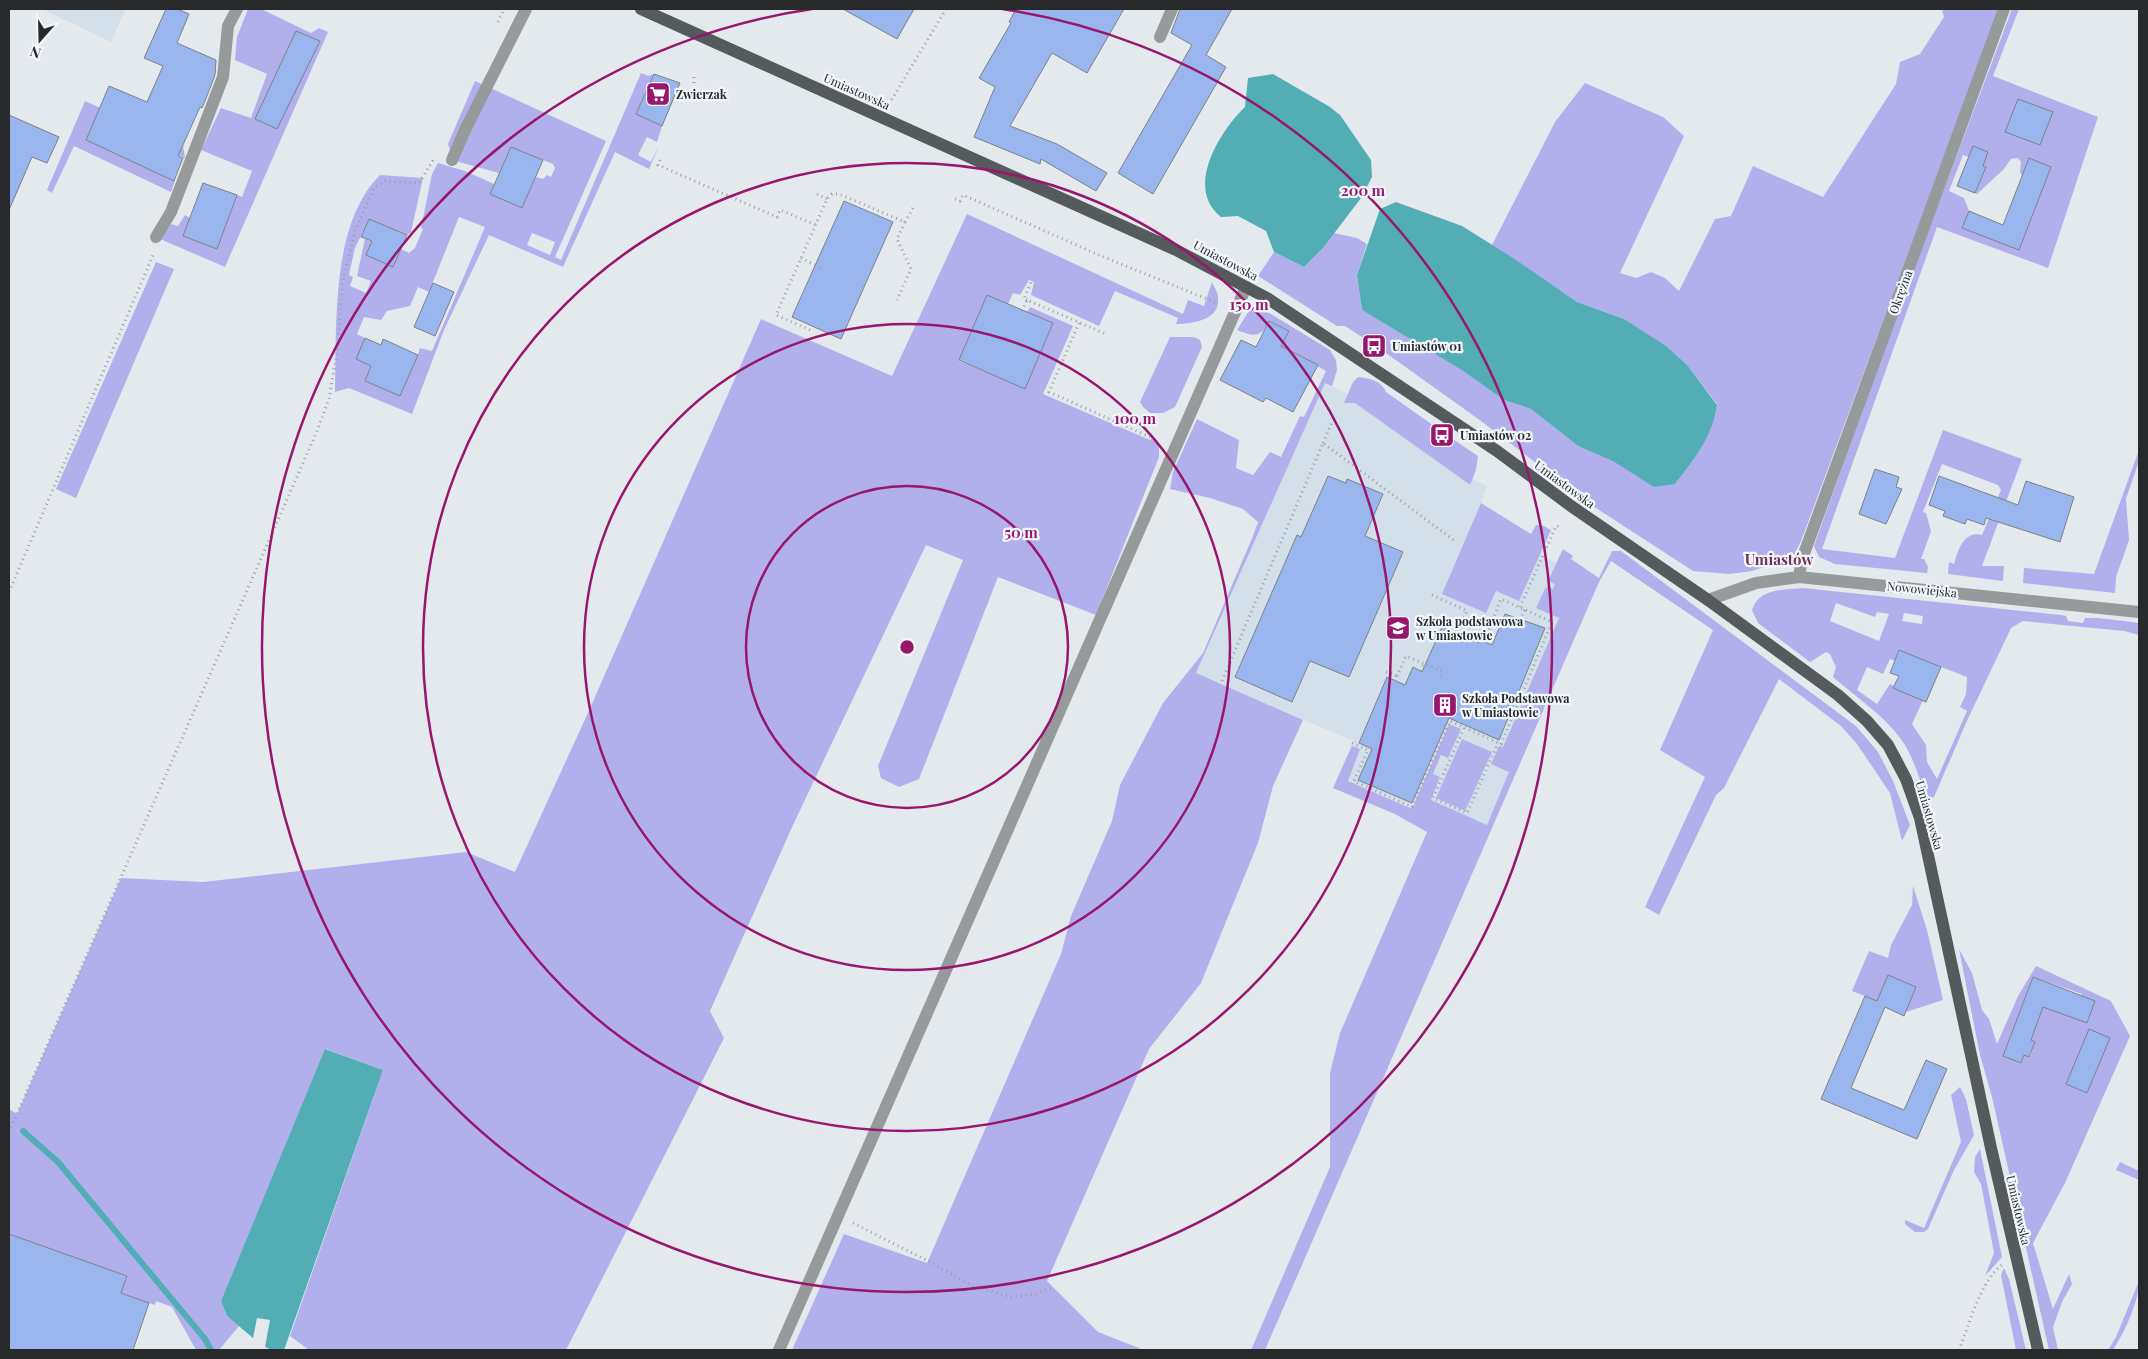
<svg xmlns="http://www.w3.org/2000/svg" width="2148" height="1359" font-family="'Playfair Display',serif">
<style>
.built{fill:#d3e0ea}
.green{fill:#b1b0ed;fill-rule:evenodd}
.water{fill:#52adb4}
.lines{fill:none;stroke-linecap:round;stroke-linejoin:round}
.stream{stroke:#52adb4;stroke-width:6}
.building{fill:#9ab6ef;stroke:#7e8186}
.path{stroke:#9b9ea2;stroke-width:3;stroke-dasharray:1 4;stroke-linecap:butt}
.minor{stroke:#979a9b;stroke-width:12}
.major{stroke:#555a5c;stroke-width:12}
.ring{fill:none;stroke:#98166c;stroke-width:2.5}
.labels{text-anchor:middle;dominant-baseline:central;stroke-width:4.5;stroke-linejoin:round;paint-order:stroke}
.street-label{font-size:12px;fill:#27292b;stroke:#f1f7fc}
.poi-label{font-size:12px;font-weight:bold;fill:#27292b;stroke:#f1f7fc;text-anchor:start}
.quarter-label{font-size:15px;font-weight:bold;fill:#6f3155;stroke:#f1f7fc}
.centre{fill:#98166c;stroke:#f1f7fc;stroke-width:2.5}
.ring-label{font-size:15px;text-anchor:middle;font-weight:bold;fill:#98166c;stroke:#f1f7fc;stroke-width:4.5;stroke-linejoin:round;paint-order:stroke}
</style>
<rect width="100%" height="100%" fill="#e4e9ee"/>
<path class="built" d="M 42,9 L 126,9 L 111,42 Z
M 1325,383 L 1355,397 L 1472,479 L 1487,486 L 1480,507 L 1545,545 L 1541,555 L 1556,563 L 1560,554 L 1599,582 L 1482,849 L 1333,788 L 1353,741 L 1196,674 Z"/>
<path class="green" d="M 248,9 L 261,9 L 311,33 L 319,28 L 328,32 L 225,267 L 160,239 L 171,224 L 178,226 L 185,215 L 190,218 L 183,236 L 217,249 L 237,195 L 242,197 L 252,171 L 201,150 L 221,108 L 251,118 L 267,74 L 235,60 L 237,37 Z
M 1942,9 L 1999,9 L 1801,541 L 1793,557 L 1752,571 L 1729,574 L 1693,571 L 1593,506 L 1481,421 L 1379,348 L 1379,346 L 1372,341 L 1371,343 L 1345,326 L 1337,326 L 1258,276 L 1274,252 L 1304,267 L 1323,248 L 1334,233 L 1357,238 L 1367,244 L 1357,275 L 1362,310 L 1463,371 L 1504,400 L 1531,409 L 1578,446 L 1675,484 C 1694,460 1713,436 1717,404 L 1688,366 L 1624,319 L 1577,302 L 1492,245 L 1555,122 L 1585,83 L 1663,117 L 1684,136 L 1620,273 L 1636,278 L 1651,272 L 1665,278 L 1679,291 L 1715,219 L 1731,216 L 1753,166 L 1823,197 L 1896,84 L 1900,62 L 1920,54 L 1944,17 Z
M 2012,9 L 2019,9 L 1993,76 L 2098,117 L 2048,268 L 1937,227 L 1822,549 L 1895,558 L 1943,430 L 2022,459 L 1982,566 L 2004,566 L 2003,581 L 1948,574 L 1949,562 L 1954,564 C 1958,550 1964,530 1982,535 L 2001,490 L 1998,485 L 1942,464 L 1923,512 L 1926,513 L 1931,531 L 1921,559 L 1924,559 L 1928,567 L 1927,573 L 1835,564 L 1819,557 L 1814,546 L 1932,215 L 1940,200 ZM 1973,146 L 1988,152 L 1983,166 L 1985,167 L 1971,191 L 1977,194 L 2004,169 L 2011,159 L 2018,158 L 2021,162 L 2020,172 L 2022,175 L 2029,158 L 2051,167 L 2019,250 L 1963,228 L 1969,211 L 1964,198 L 1949,191 L 1963,155 L 1969,157 Z
M 641,73 L 648,76 L 654,74 L 636,114 L 662,126 L 657,142 L 647,137 L 638,155 L 651,162 L 660,144 L 649,169 L 615,152 L 563,267 L 489,235 L 444,330 L 412,414 L 349,388 L 335,392 C 337,326 330,225 380,175 L 423,178 L 411,232 L 407,235 L 369,219 L 355,248 L 349,275 L 353,277 L 350,286 L 366,293 L 371,281 L 357,276 L 365,239 L 372,242 L 367,255 L 392,267 L 401,249 L 409,253 L 415,248 L 423,229 L 421,228 L 432,174 L 438,163 L 465,171 L 494,184 L 490,194 L 522,208 L 536,177 L 543,179 L 547,175 L 551,177 L 555,168 L 553,164 L 511,147 L 499,173 L 459,162 L 452,156 L 448,144 L 475,81 L 606,141 L 555,257 L 561,260 ZM 459,217 L 485,227 L 432,351 L 420,348 L 418,355 L 400,396 L 365,381 L 371,366 L 356,359 L 365,338 L 357,334 L 364,317 L 381,320 L 387,311 L 410,306 L 418,287 L 429,292 ZM 532,233 L 555,242 L 550,255 L 527,245 Z
M 85,101 L 183,145 L 185,158 L 96,118 L 86,140 L 175,181 L 171,192 L 74,146 L 52,193 L 47,190 Z
M 967,214 L 1183,314 L 1188,300 L 1204,306 L 1212,282 C 1214,287 1218,292 1218,297 C 1221,320 1193,324 1176,324 L 1178,318 L 1115,291 L 1099,326 L 1031,295 L 1034,282 L 1029,280 L 1020,295 L 1013,293 L 1008,304 L 987,296 L 959,361 L 1025,388 L 1027,312 L 1030,307 L 1073,326 L 1043,394 L 1150,440 L 1152,438 L 1159,445 L 1159,457 L 1096,615 L 998,577 L 919,779 L 899,787 L 881,778 L 878,766 L 963,560 L 926,545 L 793,825 L 710,1011 L 724,1038 L 566,1350 L 309,1350 L 290,1336 L 383,1070 L 326,1049 L 221,1301 L 227,1316 L 239,1326 L 219,1350 L 196,1350 L 172,1307 L 156,1301 L 155,1305 L 121,1293 L 127,1276 L 9,1234 L 9,1109 L 17,1114 L 121,878 L 203,882 L 466,852 L 515,872 L 587,715 L 761,319 L 892,376 Z
M 156,262 L 174,269 L 76,498 L 56,489 Z
M 1256,307 L 1271,314 L 1330,350 L 1336,360 L 1337,370 L 1332,386 L 1325,383 L 1196,673 L 1303,720 L 1273,786 L 1258,843 L 1201,983 L 1149,1049 L 1047,1281 L 1098,1332 L 1144,1350 L 792,1350 L 844,1234 L 927,1263 L 1061,954 L 1071,916 L 1112,821 L 1120,785 L 1163,703 L 1203,653 L 1253,536 L 1258,522 L 1243,509 L 1210,498 L 1170,489 L 1173,472 L 1197,419 L 1239,440 L 1236,468 L 1253,475 L 1270,452 L 1281,457 L 1300,416 L 1304,417 L 1326,371 L 1296,354 L 1286,374 L 1279,351 L 1289,331 L 1270,321 C 1260,338 1255,337 1237,330 L 1250,309 Z
M 1170,337 L 1194,337 L 1200,340 L 1202,347 L 1175,407 L 1163,413 L 1150,413 L 1143,407 L 1140,402 Z
M 1358,377 C 1369,378 1382,381 1386,392 L 1437,428 L 1434,433 L 1444,440 L 1448,436 L 1478,456 L 1476,470 L 1471,483 L 1469,484 L 1355,403 L 1344,403 L 1353,382 Z
M 2139,450 L 2139,461 L 2126,499 L 2129,540 L 2116,577 L 2115,593 L 2023,583 L 2024,568 L 2094,574 Z
M 1481,503 L 1531,534 L 1536,525 L 1544,526 L 1551,530 L 1519,601 L 1496,591 L 1486,613 L 1442,594 Z
M 1563,549 L 1573,556 L 1571,559 L 1599,578 L 1612,551 L 1621,551 L 1856,726 L 1878,752 L 1893,781 L 1910,825 L 1902,841 L 1890,793 L 1857,744 L 1841,726 L 1779,679 L 1724,788 L 1716,795 L 1659,915 L 1645,907 L 1705,777 L 1660,750 L 1713,630 L 1611,561 L 1599,582 L 1265,1350 L 1251,1350 L 1330,1167 L 1330,1073 L 1340,1033 L 1427,832 L 1395,814 L 1333,788 L 1352,746 L 1360,749 L 1348,781 L 1412,809 L 1449,724 L 1461,729 L 1448,758 L 1441,755 L 1433,774 L 1440,777 L 1431,800 L 1487,825 L 1509,772 L 1491,764 L 1499,746 L 1503,747 L 1559,618 L 1536,608 L 1546,587 L 1553,589 L 1555,584 L 1548,581 Z
M 1803,588 L 2061,615 L 2066,616 L 2068,621 L 2083,623 L 2085,618 L 2098,618 L 2139,623 L 2139,635 L 2124,631 L 2023,621 L 2011,628 L 1966,723 L 1934,797 L 1926,799 C 1920,779 1913,756 1901,739 C 1883,715 1855,696 1833,677 L 1836,667 L 1830,654 L 1826,652 L 1810,662 L 1758,623 L 1752,610 C 1759,588 1784,590 1803,588 ZM 1836,603 L 1875,617 L 1877,612 L 1889,614 L 1879,641 L 1830,621 ZM 1904,613 L 1923,616 L 1922,624 L 1902,621 ZM 1908,654 L 1967,677 L 1966,694 L 1960,707 L 1967,711 L 1937,779 L 1927,762 L 1926,745 L 1912,724 L 1923,700 L 1893,688 L 1894,686 L 1890,684 L 1877,704 L 1857,690 L 1867,667 L 1883,674 L 1890,659 L 1904,664 Z
M 1462,739 L 1492,752 L 1465,811 L 1436,798 Z
M 1913,886 L 1927,930 L 1943,1000 L 1906,1012 L 1852,991 L 1869,951 L 1888,958 L 1891,945 L 1912,905 Z
M 1959,949 L 1972,973 L 1982,1010 L 1989,1019 L 1997,1044 L 2018,996 L 2036,966 L 2111,1001 L 2130,1036 L 2065,1183 L 2033,1243 L 2053,1309 L 2069,1274 L 2072,1284 L 2062,1302 L 2053,1327 L 2058,1350 L 2049,1350 L 1992,1097 L 1980,1055 ZM 2033,977 L 2082,994 L 2081,996 L 2095,1001 L 2088,1021 L 2043,1007 L 2031,1040 L 2035,1042 L 2030,1057 L 2024,1055 L 2021,1063 L 2003,1056 ZM 2089,1030 L 2109,1038 L 2087,1093 L 2066,1084 Z
M 1960,1087 L 1966,1099 L 1974,1135 L 1954,1170 L 1928,1229 L 1924,1232 L 1915,1232 L 1905,1224 L 1905,1220 L 1924,1228 L 1961,1142 L 1951,1095 Z
M 1980,1149 L 2002,1257 L 1985,1276 L 1994,1253 L 1981,1184 L 1974,1172 L 1975,1157 Z
M 2120,1162 L 2139,1171 L 2139,1180 L 2116,1170 Z
M 2004,1268 L 2009,1279 L 2026,1350 L 2016,1350 L 2001,1275 Z
M 2139,1281 C 2139,1302 2124,1333 2113,1350 L 2108,1350 L 2116,1337 Z"/>
<path class="water" d="M 1273,74 L 1330,107 L 1340,115 L 1371,160 L 1372,177 L 1361,198 L 1323,248 L 1304,267 L 1274,252 L 1266,231 L 1238,216 L 1221,217 C 1184,188 1220,131 1245,107 L 1248,78 Z
M 1396,202 L 1462,226 L 1513,258 L 1577,302 L 1624,319 L 1666,346 L 1688,366 L 1717,405 C 1713,436 1694,460 1675,484 L 1654,487 L 1613,461 L 1578,446 L 1531,409 L 1504,400 L 1463,371 L 1362,310 L 1357,275 L 1380,209 Z
M 325,1049 L 383,1070 L 284,1350 L 272,1350 L 265,1347 L 270,1320 L 257,1318 L 253,1338 L 227,1316 L 221,1301 Z"/>
<g class="lines">
<path class="stream" d="M 23,1131 L 58,1162 L 205,1339 L 211,1350"/>
</g>
<path class="building" d="M 166,9 L 177,9 L 189,14 L 177,43 L 216,60 L 215,75 L 207,96 L 202,108 L 200,107 L 178,156 L 183,158 L 174,181 L 86,140 L 109,86 L 147,102 L 163,66 L 144,58 Z
M 843,9 L 914,9 L 897,39 Z
M 1016,9 L 1124,9 L 1087,73 L 1052,53 L 1010,126 L 1057,144 L 1107,173 L 1096,191 L 1041,159 L 1040,164 L 974,137 L 995,87 L 979,78 L 1011,23 L 1009,22 Z
M 1180,9 L 1232,9 L 1206,55 L 1226,67 L 1153,194 L 1118,173 L 1192,45 L 1171,33 Z
M 296,31 L 320,41 L 277,129 L 255,119 Z
M 654,74 L 680,83 L 662,126 L 636,114 Z
M 2018,99 L 2053,112 L 2040,145 L 2005,132 Z
M 9,115 L 59,137 L 47,163 L 32,157 L 9,210 Z
M 1973,146 L 1988,152 L 1983,166 L 1986,167 L 1975,193 L 1957,186 Z
M 511,147 L 543,160 L 522,208 L 490,194 Z
M 2029,158 L 2051,167 L 2019,250 L 1962,228 L 1969,211 L 2003,225 Z
M 203,183 L 237,195 L 217,249 L 183,236 Z
M 844,201 L 893,222 L 841,339 L 792,317 Z
M 369,219 L 407,235 L 393,267 L 366,255 L 372,241 L 361,237 Z
M 433,283 L 454,292 L 435,336 L 414,327 Z
M 987,295 L 1053,323 L 1025,389 L 959,360 Z
M 1269,321 L 1289,331 L 1281,346 L 1318,365 L 1293,412 L 1266,398 L 1263,402 L 1220,380 L 1241,340 L 1256,347 Z
M 365,338 L 381,345 L 383,339 L 418,355 L 400,396 L 365,381 L 371,366 L 356,359 Z
M 1875,469 L 1899,477 L 1896,487 L 1902,489 L 1886,524 L 1859,514 Z
M 1328,476 L 1346,483 L 1347,479 L 1383,494 L 1365,536 L 1403,552 L 1349,677 L 1310,661 L 1292,702 L 1235,677 L 1297,535 L 1301,537 Z
M 1939,476 L 2018,505 L 2026,481 L 2074,497 L 2060,542 L 1986,518 L 1984,525 L 1967,519 L 1965,524 L 1943,516 L 1945,511 L 1929,505 Z
M 1505,614 L 1545,628 L 1499,740 L 1449,718 L 1412,803 L 1358,780 L 1372,749 L 1359,743 L 1387,677 L 1405,685 L 1413,667 L 1422,672 L 1442,627 L 1479,643 L 1480,640 L 1492,645 Z
M 1899,650 L 1941,667 L 1926,702 L 1893,688 L 1899,676 L 1890,673 Z
M 1888,975 L 1916,987 L 1904,1016 L 1885,1007 L 1851,1088 L 1904,1110 L 1926,1060 L 1947,1069 L 1917,1139 L 1821,1099 L 1865,996 L 1877,1001 Z
M 2033,977 L 2095,1001 L 2087,1023 L 2043,1007 L 2031,1040 L 2035,1042 L 2029,1057 L 2024,1055 L 2021,1063 L 2003,1056 Z
M 2089,1029 L 2110,1038 L 2087,1093 L 2066,1084 Z
M 9,1234 L 127,1276 L 121,1293 L 149,1303 L 133,1350 L 9,1350 Z"/>
<g class="lines">
<path class="path" d="M 498,22 L 504,9
M 694,93 L 694,77
M 889,104 L 946,9
M 660,160 L 658,165 L 777,217 L 780,210 L 816,225
M 817,194 L 827,199
M 955,199 L 960,201 L 963,195 L 1099,255 L 1217,303
M 905,222 L 913,208
M 801,258 L 823,269
M 1027,300 L 1024,299 L 1031,282
M 1022,311 L 1027,300 L 1106,334
M 1079,323 L 1049,392 L 1150,437
M 810,330 L 776,315 L 827,199 L 832,194 L 839,194 L 905,222 L 897,239 L 911,269 L 897,300
M 1323,443 L 1333,420
M 9,592 L 154,253
M 1432,595 L 1467,611 L 1457,634
M 1520,607 L 1556,526 L 1562,527
M 1520,620 L 1525,609
M 1421,671 L 1424,664
M 1386,672 L 1397,676
M 1222,681 L 1323,443 L 1455,541
M 1395,681 L 1406,656 L 1442,671 L 1439,679
M 1464,728 L 1433,798 L 1467,813 L 1498,743
M 1352,743 L 1368,750 L 1354,781 L 1412,807 L 1450,721 L 1501,744 L 1552,622 L 1501,599 L 1484,641
M 9,1132 L 317,431 L 329,399 L 338,347 L 342,286 L 355,231 L 374,188 L 385,181 L 419,183 L 435,157
M 853,1223 L 928,1261 L 973,1286 L 1010,1297 L 1036,1294 L 1053,1287
M 1959,1350 C 1969,1325 1981,1280 2002,1265"/>
<path class="minor" d="M 1160,37 L 1172,9
M 452,160 L 466,128 L 526,9
M 156,237 L 171,212 L 223,77 L 228,26 L 237,9
M 1799,577 L 1802,559 L 2004,9
M 1708,600 L 1756,583 L 1799,577 L 2139,612
M 779,1350 L 1246,287"/>
<path class="major" d="M 641,9 L 1176,250 L 1267,298 L 1497,451 L 1571,506 L 1708,600 L 1838,695 L 1867,721 L 1888,745 L 1906,779 L 1920,818 L 1991,1148 L 2038,1350"/>
</g>
<g class="ring">
<circle cx="907" cy="647" r="161"/>
<circle cx="907" cy="647" r="323"/>
<circle cx="907" cy="647" r="484"/>
<path d="M1002 9A645 645 0 1 1 812 9"/>
</g>
<defs>
<symbol id="supermarket-square" viewBox="-11 -11 22 22"><rect x="-9" y="-9" width="18" height="18" rx="4" fill="#98166c" stroke="#f1f7fc"/><path d="M-6-5.5h2.5l.6 2H6L4.5 2H-2.5L-4.4-4H-6ZM-1.5 3.2a1.3 1.3 0 1 0 .1 0ZM3 3.2a1.3 1.3 0 1 0 .1 0Z" fill="#fff"/></symbol>
<symbol id="bus-square" viewBox="-11 -11 22 22"><rect x="-9" y="-9" width="18" height="18" rx="4" fill="#98166c" stroke="#f1f7fc"/><path d="M-5-6H5V4H4V6H2V4H-2V6H-4V4H-5ZM-3.5-4V0h7V-4ZM-3.5 1.2v1.5H-2V1.2ZM2 1.2v1.5H3.5V1.2Z" fill="#fff"/></symbol>
<symbol id="school-square" viewBox="-11 -11 22 22"><rect x="-9" y="-9" width="18" height="18" rx="4" fill="#98166c" stroke="#f1f7fc"/><path d="M0-5L7-2L0 1L-7-2ZM-4 1L0 2.5L4 1V4Q0 6-4 4Z" fill="#fff"/></symbol>
<symbol id="building-square" viewBox="-11 -11 22 22"><rect x="-9" y="-9" width="18" height="18" rx="4" fill="#98166c" stroke="#f1f7fc"/><path d="M-4-6H4V6H1V3H-1V6H-4ZM-2.5-4.3h1.7v1.8h-1.7ZM.8-4.3h1.7v1.8H.8ZM-2.5-1h1.7V.8h-1.7ZM.8-1h1.7V.8H.8Z" fill="#fff"/></symbol>
</defs>
<g fill-rule="evenodd">
<use href="#supermarket-square" x="644" y="80" width="28" height="28"/>
<use href="#bus-square" x="1360" y="332" width="28" height="28"/>
<use href="#bus-square" x="1428" y="421" width="28" height="28"/>
<use href="#school-square" x="1384" y="614" width="28" height="28"/>
<use href="#building-square" x="1431" y="691" width="28" height="28"/>
</g>
<g class="labels">
<g class="street-label">
<text transform="translate(857 91) rotate(24)">Umiastowska</text>
<text transform="translate(1226 260) rotate(28)">Umiastowska</text>
<text transform="translate(1900 292) rotate(-70)">Okrężna</text>
<text transform="translate(1565 484) rotate(36)">Umiastowska</text>
<text transform="translate(1922 589) rotate(6)">Nowowiejska</text>
<text transform="translate(1930 815) rotate(74)">Umiastowska</text>
<text transform="translate(2019 1210) rotate(77)">Umiastowska</text>
</g>
<g class="poi-label">
<text x="676" y="94">Zwierzak</text>
<text x="1392" y="346">Umiastów 01</text>
<text x="1460" y="435">Umiastów 02</text>
<text x="1416" y="621">Szkoła podstawowa<tspan x="1416" dy="14">w Umiastowie</tspan></text>
<text x="1462" y="698">Szkoła Podstawowa<tspan x="1462" dy="14">w Umiastowie</tspan></text>
</g>
<g class="quarter-label">
<text x="1779" y="559">Umiastów</text>
</g>
</g>
<circle cx="907" cy="647" r="8" class="centre"/>
<g class="ring-label">
<text x="1363" y="196">200 m</text>
<text x="1249" y="310">150 m</text>
<text x="1135" y="424">100 m</text>
<text x="1021" y="538">50 m</text>
</g>
<rect width="2148" height="1359" fill="none" stroke="#27292b" stroke-width="20"/>
<g transform="translate(40 40) rotate(200)" stroke="#f1f7fc" stroke-width="4" paint-order="stroke">
<path d="M0-4L9 19L0 12L-9 19Z" fill="#27292b"/>
<text y="-8" font-size="14" font-weight="bold" text-anchor="middle" fill="#27292b">N</text>
</g>
</svg>
